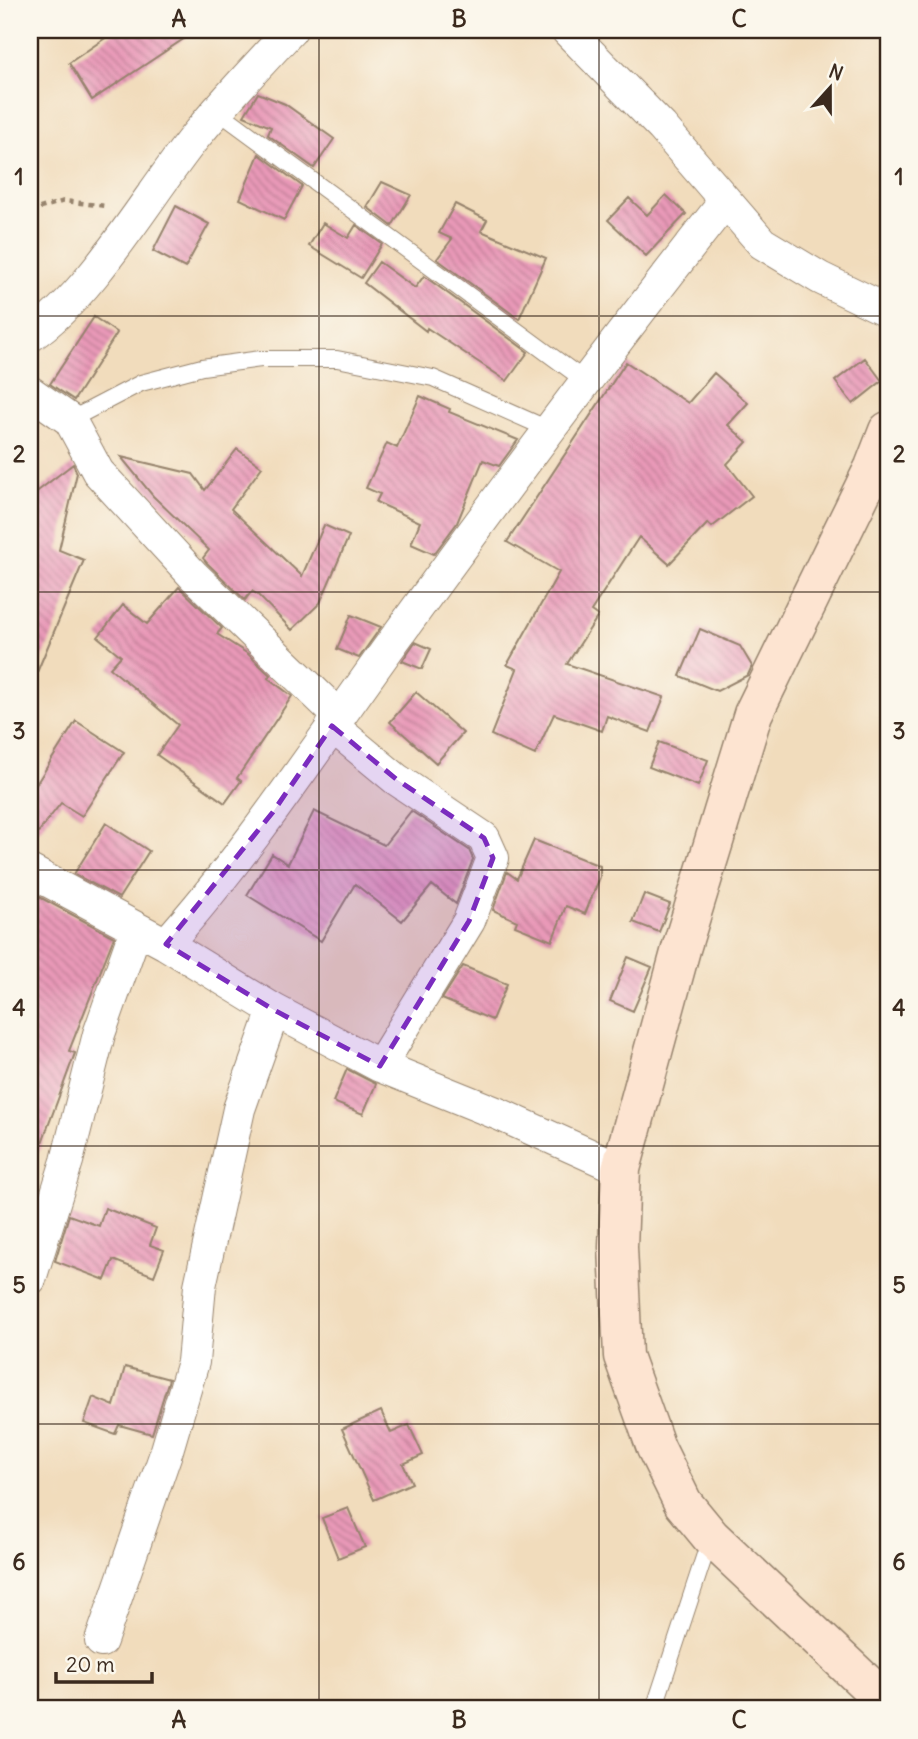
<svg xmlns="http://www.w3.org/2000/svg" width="918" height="1739" font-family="Delius,sans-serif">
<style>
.building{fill:url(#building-back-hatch)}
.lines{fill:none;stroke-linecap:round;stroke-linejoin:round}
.lane-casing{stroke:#96836d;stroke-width:18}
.street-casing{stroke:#96836d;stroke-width:34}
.secondary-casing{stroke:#96836d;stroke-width:41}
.path{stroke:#96836d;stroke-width:4.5;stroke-dasharray:5 5;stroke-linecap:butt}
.lane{stroke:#fff;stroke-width:16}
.street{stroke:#fff;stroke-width:32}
.secondary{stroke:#fde4d1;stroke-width:38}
.marked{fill:#7b2cbf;fill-opacity:0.2;stroke:#7b2cbf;stroke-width:5;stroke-dasharray:14 9;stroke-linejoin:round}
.grid{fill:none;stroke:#3b2a1e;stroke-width:2;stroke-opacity:0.55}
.neatline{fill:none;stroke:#3b2a1e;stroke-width:2.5}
.grid-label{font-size:23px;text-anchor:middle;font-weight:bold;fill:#3b2a1e}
</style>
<defs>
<pattern id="building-back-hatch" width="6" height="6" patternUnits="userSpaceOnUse" patternTransform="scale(1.75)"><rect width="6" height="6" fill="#e999b8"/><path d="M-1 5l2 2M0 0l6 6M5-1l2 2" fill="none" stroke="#be7d95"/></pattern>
</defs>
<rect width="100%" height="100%" fill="#fbf7ec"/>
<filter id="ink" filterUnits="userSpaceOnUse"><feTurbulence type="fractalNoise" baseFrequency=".0143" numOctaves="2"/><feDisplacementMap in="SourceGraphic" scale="14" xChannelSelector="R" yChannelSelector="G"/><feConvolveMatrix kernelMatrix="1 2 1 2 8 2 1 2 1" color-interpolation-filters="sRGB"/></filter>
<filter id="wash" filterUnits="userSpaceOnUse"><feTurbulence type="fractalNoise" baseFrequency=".00686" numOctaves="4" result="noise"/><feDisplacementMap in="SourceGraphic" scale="28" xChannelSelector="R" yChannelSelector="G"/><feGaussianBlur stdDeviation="1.57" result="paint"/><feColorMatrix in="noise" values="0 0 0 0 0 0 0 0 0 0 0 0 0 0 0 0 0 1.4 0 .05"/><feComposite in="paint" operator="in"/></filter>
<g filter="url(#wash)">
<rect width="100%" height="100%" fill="#f1dcbc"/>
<g id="blocks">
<path class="building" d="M 117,30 L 197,30 L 92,100 L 69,63 Z
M 258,93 L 285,104 L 334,139 L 314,168 L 268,135 L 271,127 L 244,116 Z
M 259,154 L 302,186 L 284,220 L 240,199 Z
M 382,182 L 411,195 L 392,226 L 367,207 Z
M 666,195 L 686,214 L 646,256 L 608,220 L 629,198 L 647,215 Z
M 455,204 L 487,220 L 481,231 L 546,258 L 519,319 L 437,259 L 452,239 L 439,233 Z
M 176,206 L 209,224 L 185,268 L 153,251 Z
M 323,223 L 348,238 L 356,225 L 382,244 L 361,278 L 309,246 Z
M 379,262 L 415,288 L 424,276 L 528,352 L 507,381 L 427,328 L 426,331 L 364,283 Z
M 94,317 L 117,333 L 74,400 L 50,384 Z
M 865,358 L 882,381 L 853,404 L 835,381 Z
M 626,362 L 688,403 L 714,373 L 748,403 L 728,425 L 747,442 L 727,464 L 752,496 L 712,527 L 708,523 L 669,564 L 639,537 L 591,611 L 598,616 L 567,664 L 664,697 L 650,732 L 607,716 L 602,731 L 554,714 L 535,755 L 491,735 L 517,669 L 507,665 L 559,572 L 507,542 Z
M 420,396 L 450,409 L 449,412 L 518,440 L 499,466 L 483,460 L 457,523 L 434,554 L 411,544 L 420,522 L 376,502 L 380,494 L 366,488 L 387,443 L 397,448 Z
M 237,449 L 262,467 L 231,509 L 302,576 L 324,525 L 349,536 L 320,603 L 292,630 L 258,595 L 252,591 L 245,600 L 207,563 L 203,558 L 209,550 L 153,496 L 121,457 L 193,474 L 205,490 Z
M 73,464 L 77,473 L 59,550 L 84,560 L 30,689 L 30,497 Z
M 179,587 L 222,628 L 217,634 L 248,654 L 270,675 L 268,678 L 292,696 L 237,778 L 241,781 L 225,803 L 157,755 L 178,725 L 110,668 L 121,656 L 98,637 L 123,605 L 147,624 Z
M 351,615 L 381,627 L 359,658 L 337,649 Z
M 700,629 L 740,646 L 752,666 L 748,675 L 717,691 L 680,676 Z
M 415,642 L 431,649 L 422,669 L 402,661 Z
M 416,692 L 463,733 L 436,763 L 390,722 Z
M 76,721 L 124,752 L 82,816 L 61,803 L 30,843 L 30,794 Z
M 659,742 L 708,760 L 698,786 L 649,767 Z
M 314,811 L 384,845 L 411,811 L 469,850 L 473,859 L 456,904 L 432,885 L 402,921 L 355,884 L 321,941 L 247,895 L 272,854 L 288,864 Z
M 106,823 L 149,851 L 119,898 L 74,874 Z
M 534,840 L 600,866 L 600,877 L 585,914 L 566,906 L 552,941 L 515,926 L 517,921 L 493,910 L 507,872 L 517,879 Z
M 30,892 L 114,937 L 69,1051 L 75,1053 L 33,1167 L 30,1166 Z
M 644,894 L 670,904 L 659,932 L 633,922 Z
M 628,957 L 652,967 L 633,1011 L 610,1001 Z
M 463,966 L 507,984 L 492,1020 L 442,999 Z
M 347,1069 L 376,1084 L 363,1114 L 333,1102 Z
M 105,1208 L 156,1228 L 150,1245 L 164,1250 L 154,1276 L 113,1260 L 105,1280 L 55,1261 L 69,1215 L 99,1226 Z
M 125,1367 L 169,1379 L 152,1434 L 119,1425 L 115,1434 L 84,1423 L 93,1397 L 114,1406 Z
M 381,1411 L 391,1433 L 409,1425 L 423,1455 L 403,1464 L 412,1483 L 374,1500 L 342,1429 Z
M 348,1508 L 365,1547 L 338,1558 L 322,1518 Z"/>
</g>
</g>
<g filter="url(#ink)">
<use href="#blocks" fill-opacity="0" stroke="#96836d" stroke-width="2"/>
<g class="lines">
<defs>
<path id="lane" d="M 218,111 L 584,380
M 70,420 L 141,383 L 202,367 L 261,359 L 337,359 L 433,378 L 548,429
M 654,1709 L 710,1539"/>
<path id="street" d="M 567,30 L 662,127 L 762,243 L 820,278 L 888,311
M 30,336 C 92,294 146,198 194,138 C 224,101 258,65 291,30
M 30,392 L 70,420 L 98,472 L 194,576 L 339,716
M 332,726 L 396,779 L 484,838 L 493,858 L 469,921 L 380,1066
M 30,871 L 166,944 L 274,1010 L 380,1066 L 501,1115 L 621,1169
M 166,944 C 250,850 318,745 392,643 C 500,494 610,347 724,203
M 30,1279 L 67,1161 L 99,1034 L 136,929
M 101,1641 L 167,1450 L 193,1362 L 200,1286 L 239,1109 L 274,1010"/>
<path id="secondary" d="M 888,431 L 874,467 L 753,714 L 681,949 L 621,1169 L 618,1247 L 623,1356 L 656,1448 L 683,1503 L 711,1537 L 866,1683 L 888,1708"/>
</defs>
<use href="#lane" class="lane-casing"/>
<use href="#street" class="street-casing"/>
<use href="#secondary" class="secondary-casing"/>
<path class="path" d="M 30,211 L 64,201 L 106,206"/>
<use href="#lane" class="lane"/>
<use href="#street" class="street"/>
<use href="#secondary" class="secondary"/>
</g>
</g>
<path class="marked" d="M 332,726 L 396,779 L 484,838 L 493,858 L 469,921 L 380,1066 L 274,1010 L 166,944 L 273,812 Z"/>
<path class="grid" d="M 319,30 L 319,1709M 599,30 L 599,1709M 30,316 L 888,316M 30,592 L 888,592M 30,870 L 888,870M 30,1146 L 888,1146M 30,1424 L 888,1424"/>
<rect width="918" height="1739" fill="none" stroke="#fbf7ec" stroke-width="77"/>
<g transform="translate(830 88) rotate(21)" stroke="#fbf7ec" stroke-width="5" paint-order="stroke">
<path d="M0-5L12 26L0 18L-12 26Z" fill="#3b2a1e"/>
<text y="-10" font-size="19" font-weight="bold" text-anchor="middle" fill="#3b2a1e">N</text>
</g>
<path d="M56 1672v10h96v-10" fill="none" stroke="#3b2a1e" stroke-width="3.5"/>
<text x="66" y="1672" font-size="21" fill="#3b2a1e" stroke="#fbf7ec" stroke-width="5" paint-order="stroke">20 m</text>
<rect x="38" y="38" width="842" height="1662" class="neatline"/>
<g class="grid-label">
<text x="179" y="27">A</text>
<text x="459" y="27">B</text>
<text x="739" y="27">C</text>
<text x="19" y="185">1</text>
<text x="899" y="185">1</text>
<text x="19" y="462">2</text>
<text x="899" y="462">2</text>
<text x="19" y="739">3</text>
<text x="899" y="739">3</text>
<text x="19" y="1016">4</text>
<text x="899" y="1016">4</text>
<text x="19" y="1293">5</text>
<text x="899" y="1293">5</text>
<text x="19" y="1570">6</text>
<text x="899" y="1570">6</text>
<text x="179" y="1728">A</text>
<text x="459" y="1728">B</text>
<text x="739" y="1728">C</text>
</g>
</svg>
